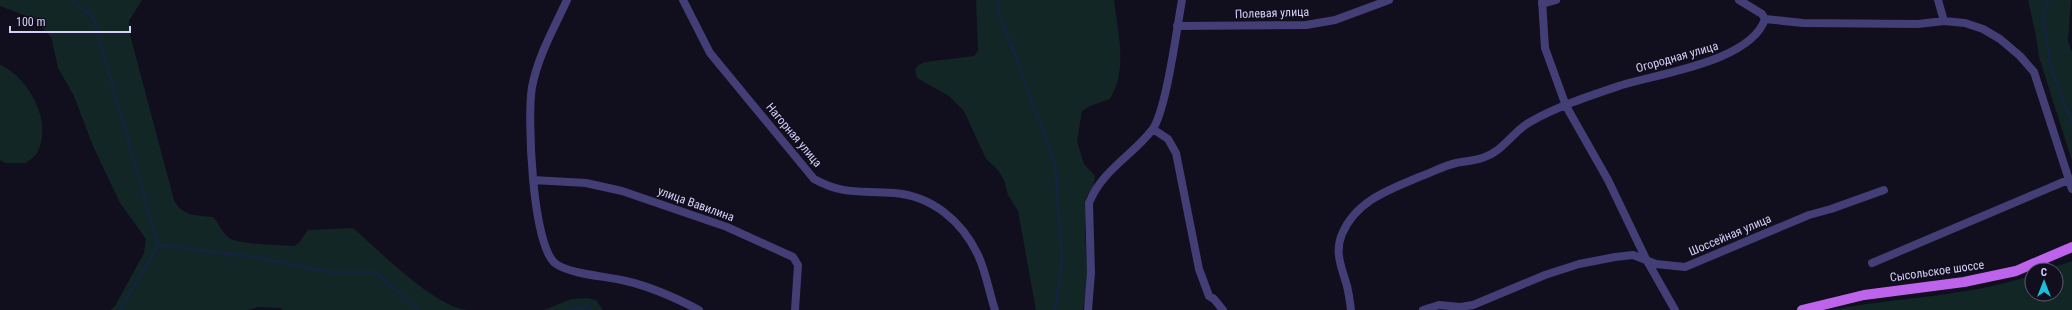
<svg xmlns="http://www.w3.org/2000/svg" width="2072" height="310" font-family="'Roboto Condensed',sans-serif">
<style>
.green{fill:#122626}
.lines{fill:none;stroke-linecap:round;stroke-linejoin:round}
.stream{stroke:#142440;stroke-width:2.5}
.minor{stroke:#433e76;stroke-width:8}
.major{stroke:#be63ec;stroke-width:10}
.labels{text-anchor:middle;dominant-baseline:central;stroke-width:3;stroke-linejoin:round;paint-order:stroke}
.street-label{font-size:12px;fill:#d6cff9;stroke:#110e1d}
</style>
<rect width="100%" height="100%" fill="#110e1d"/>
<path class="green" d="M 0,0 L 142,0 L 129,21 L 129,31 L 174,200 C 183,217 196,215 213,217 C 219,223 223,235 231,239 C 241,244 279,245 293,246 L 298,244 L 308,230 L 353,228 C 380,251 433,306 467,310 L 282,310 L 281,308 L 258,307 L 248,310 L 110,310 L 115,306 L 144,253 L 146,239 L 120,203 L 93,146 L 74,96 L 58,68 L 51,37 L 34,19 L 0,6 Z
M 976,0 L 1114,0 C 1118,33 1128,69 1110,99 L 1090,106 L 1082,111 L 1077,141 L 1084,164 L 1095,176 L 1094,185 L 1086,198 L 1085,234 L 1088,281 L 1083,310 L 1036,310 L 1018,211 L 1008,195 L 1004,180 L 998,170 L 986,159 L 964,111 L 949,96 L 917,78 L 915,70 L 918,65 L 925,62 L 974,56 L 978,51 Z
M 2028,0 L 2071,0 L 2068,41 L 2072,52 L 2072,161 L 2039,57 L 2036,36 Z
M 0,65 C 28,76 54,123 37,153 C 35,157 29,160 26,163 L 5,163 L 0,160 Z
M 2072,261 L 2072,310 L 1831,310 C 1897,297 1968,297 2032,275 L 2032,294 L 2056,294 L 2056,270 L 2046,270 Z
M 588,298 L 596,300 L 603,310 L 544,310 L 571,299 Z"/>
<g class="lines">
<path class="stream" d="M 72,0 L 93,17 L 158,245 L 254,257 L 331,272 L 375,272 L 419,310
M 998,0 L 998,9 L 1055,164 L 1062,260 L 1055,310
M 2048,0 L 2043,19 L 2051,68 L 2072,123
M 120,310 L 158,245
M 567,310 L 587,306 L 590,310"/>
<path class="minor" d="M 567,0 C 554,28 538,56 532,87 C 527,116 532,247 556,264 C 573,275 606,276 626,281 C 652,287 676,298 699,310
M 683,0 L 710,53 L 814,179 C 845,196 861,190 894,193 C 932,196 962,221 978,255 C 986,272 989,292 995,310
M 1542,0 L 1545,48 L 1566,106 L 1608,180 L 1646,259 L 1675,310
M 1739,0 L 1762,14 L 1765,19
M 1938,0 L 1944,21
M 1542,4 L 1556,0
M 1177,26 L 1306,25 L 1335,20 L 1389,0
M 1153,129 L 1168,139 L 1176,153 L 1199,269 L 1209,296 L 1214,299 L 1223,310
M 533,180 L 586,183 L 622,191 L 727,227 L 793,257 L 798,265 L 795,310
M 1872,263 L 2068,180
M 1088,310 L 1091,273 L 1089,203 C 1102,170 1132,156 1152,130 C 1166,113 1177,27 1182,0
M 1351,310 C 1350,302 1349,294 1347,286 C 1342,268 1334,253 1342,234 C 1356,201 1388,190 1419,177 C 1431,173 1443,166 1456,163 C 1464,161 1474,161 1482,158 C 1503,152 1512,132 1530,122 C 1558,106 1592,95 1622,85 C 1662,73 1751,61 1765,19 L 1803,23 L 1918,24 L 1944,21 L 1965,23 L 1983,29 L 2000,39 L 2020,56 L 2034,72 L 2072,189
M 1423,310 L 1439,305 L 1460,307 L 1473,305 L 1545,275 L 1579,264 L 1615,257 L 1633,255 L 1656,264 L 1685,267 L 1809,215 L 1831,209 L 1884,190"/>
<path class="major" d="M 1802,310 L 1864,295 L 1964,282 L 2016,271 L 2072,247"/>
</g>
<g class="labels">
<g class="street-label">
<text transform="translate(1272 13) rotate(-2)">Полевая улица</text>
<text transform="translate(1677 57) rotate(-16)">Огородная улица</text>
<text transform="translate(794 135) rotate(50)">Нагорная улица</text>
<text transform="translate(696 204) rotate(20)">улица Вавилина</text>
<text transform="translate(1730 235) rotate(-23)">Шоссейная улица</text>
<text transform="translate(1937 271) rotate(-8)">Сысольское шоссе</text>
</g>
</g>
<g transform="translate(2044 282)"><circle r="19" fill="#110e1d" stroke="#605b75"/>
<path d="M0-3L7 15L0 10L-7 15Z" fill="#1ac0da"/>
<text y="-6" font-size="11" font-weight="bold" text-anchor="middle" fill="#d6cff9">С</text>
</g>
<path d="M10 26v6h120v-6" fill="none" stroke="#d6cff9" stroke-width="2"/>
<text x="16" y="26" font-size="12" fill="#d6cff9" stroke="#110e1d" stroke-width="3" paint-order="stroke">100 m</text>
</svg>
